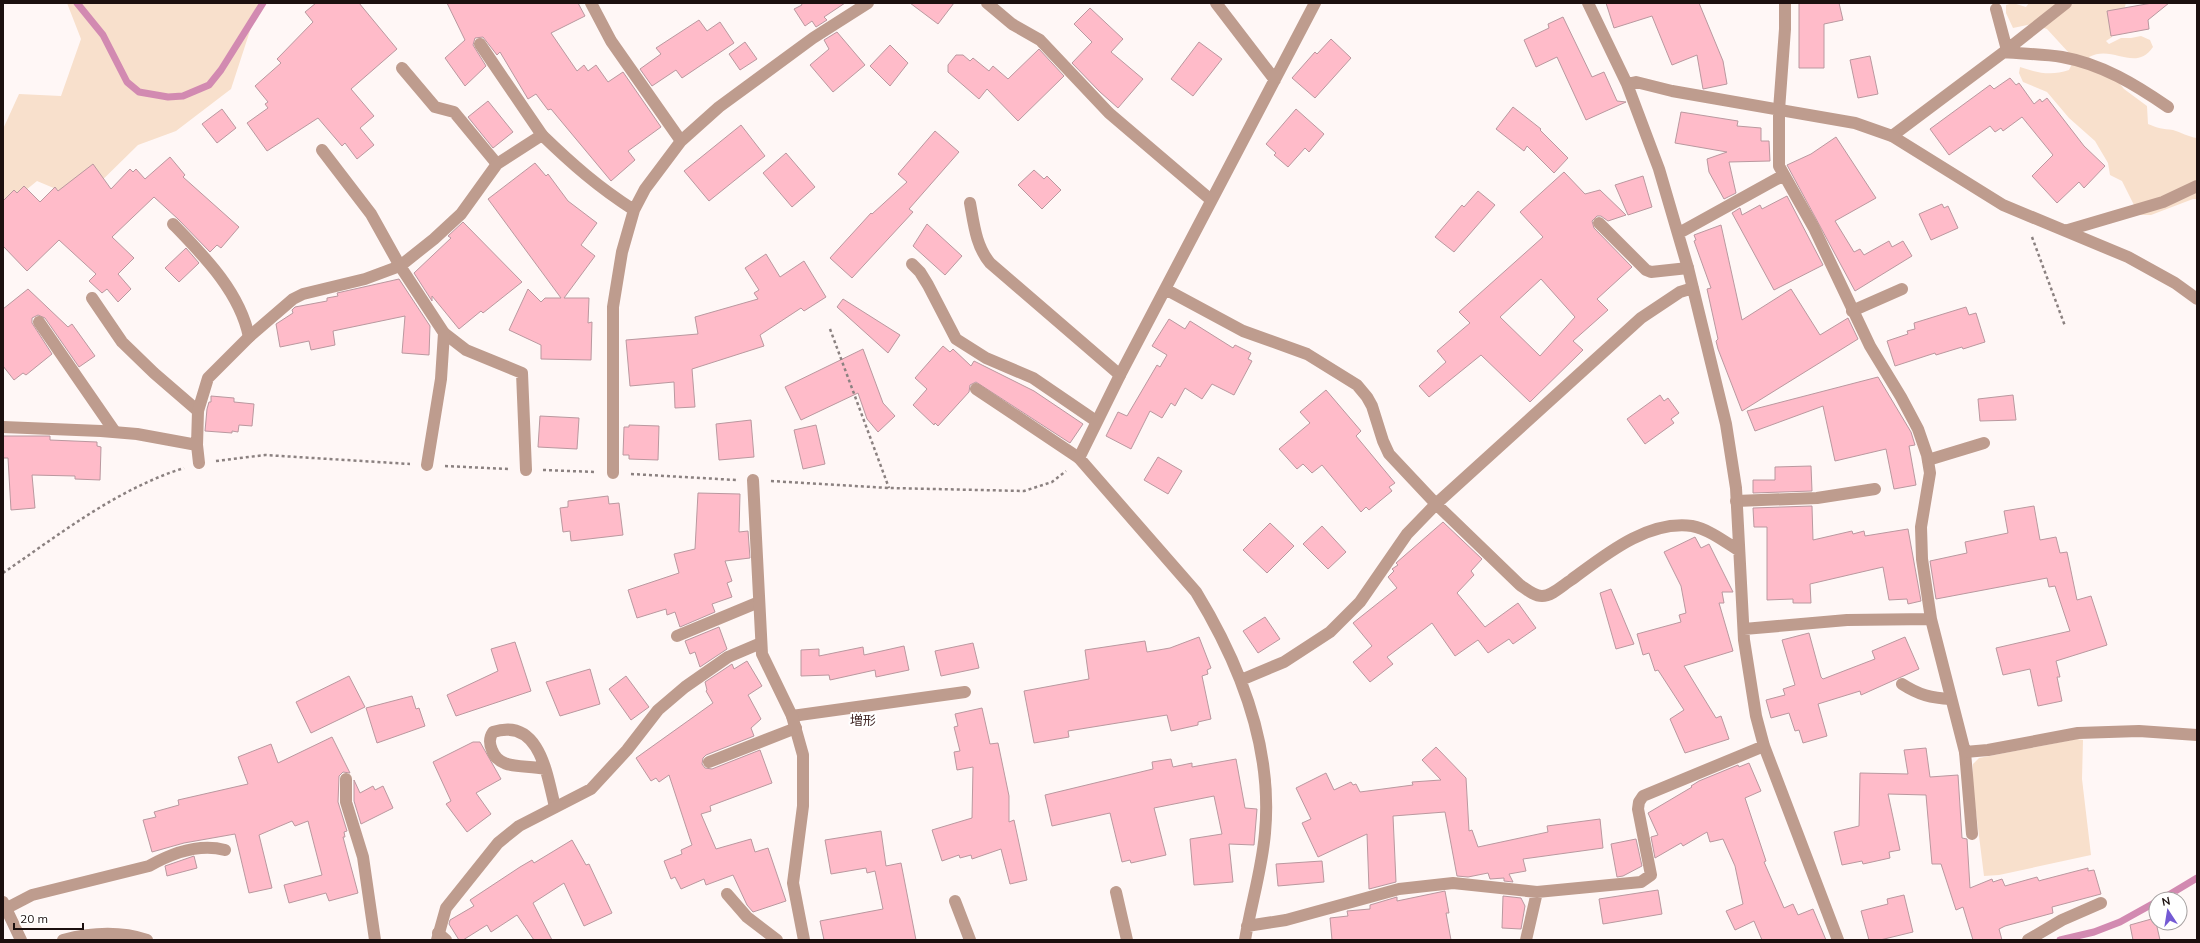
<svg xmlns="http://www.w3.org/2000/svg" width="2200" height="943" font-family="Mulish,'Noto Sans JP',sans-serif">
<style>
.green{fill:#f8e0cc}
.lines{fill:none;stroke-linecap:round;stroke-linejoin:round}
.stream{stroke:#d28ab1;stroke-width:7}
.building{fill:#ffbbc9;stroke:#ba989f;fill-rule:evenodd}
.path{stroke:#8b8180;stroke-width:2.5;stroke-dasharray:3 3;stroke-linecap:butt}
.lane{stroke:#be9c8e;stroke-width:12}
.street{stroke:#be9c8e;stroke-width:12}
.labels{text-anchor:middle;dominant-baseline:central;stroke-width:4;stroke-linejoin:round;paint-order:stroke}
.quarter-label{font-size:13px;fill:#432826;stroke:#fff}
</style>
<rect width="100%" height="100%" fill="#fff7f6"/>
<path class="green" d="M 67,3 L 259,3 L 231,89 L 176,131 L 138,145 L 82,200 L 37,181 L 3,209 L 3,129 L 19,94 L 61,96 L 81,39 Z
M 2013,3 L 2026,7 L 2029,3 L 2126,3 L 2124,10 L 2111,30 L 2112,37 L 2106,41 L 2109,44 L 2121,38 L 2131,38 L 2141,36 L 2150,40 L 2153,47 C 2135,73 2113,44 2089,57 L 2099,69 L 2115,78 L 2124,89 L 2147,106 L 2148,124 C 2157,128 2163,129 2173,130 C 2181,132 2188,137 2197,138 L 2197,199 L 2193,199 L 2151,215 L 2139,215 L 2122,181 L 2110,175 L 2108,163 L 2095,141 L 2069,118 L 2047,92 L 2023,82 L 2019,73 L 2020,67 C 2038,73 2051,76 2069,70 L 2073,62 L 2069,53 L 2047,29 L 2032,24 L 2013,28 L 2006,13 L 2006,5 Z
M 2077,739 L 2083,740 L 2082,779 L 2091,855 L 1999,875 L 1984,876 L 1972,780 L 1973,764 L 1979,758 Z"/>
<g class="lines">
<path class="stream" d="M 77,3 L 103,35 L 127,82 L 139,92 L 168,97 L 183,96 L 209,85 L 221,70 L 263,3
M 2162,899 L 2197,878
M 2060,940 L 2094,932 L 2120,922 L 2156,902"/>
</g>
<path class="building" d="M 316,3 L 359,3 L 397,49 L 351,89 L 374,116 L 360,128 L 374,145 L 357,159 L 345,143 L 342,146 L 318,118 L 267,151 L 247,123 L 268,108 L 265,104 L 268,102 L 255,86 L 281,63 L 277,59 L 313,22 L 305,12 Z
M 447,3 L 578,3 L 585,16 L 551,33 L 577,71 L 584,65 L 588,71 L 596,65 L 608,82 L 623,72 L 661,127 L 628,151 L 635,160 L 611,181 L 551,109 L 548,110 L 536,94 L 528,99 L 500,52 L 497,55 L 483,37 L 475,38 L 473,45 L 486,66 L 465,86 L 445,58 L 465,40 Z
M 801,3 L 845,3 L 824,17 L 827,20 L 816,27 L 812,21 L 805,26 L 794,9 L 802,5 Z
M 910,3 L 954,3 L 938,24 Z
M 1606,3 L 1699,3 L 1723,61 L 1727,84 L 1703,89 L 1697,55 L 1672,65 L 1652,16 L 1614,28 Z
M 1799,3 L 1839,3 L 1843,20 L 1824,24 L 1824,68 L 1799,68 Z
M 2152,3 L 2169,3 L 2148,20 L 2149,29 L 2111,36 L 2107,11 Z
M 1090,8 L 1123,39 L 1111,52 L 1143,79 L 1118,108 L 1100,92 L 1072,63 L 1092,42 L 1074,24 Z
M 1563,17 L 1592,77 L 1604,72 L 1617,101 L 1626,102 L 1586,120 L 1557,57 L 1536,67 L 1524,40 L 1549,28 L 1548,24 Z
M 699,20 L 707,31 L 720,22 L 734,43 L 682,78 L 676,70 L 652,86 L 640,69 L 661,54 L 656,48 Z
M 837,32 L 865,65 L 833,92 L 810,65 L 829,49 L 824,40 Z
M 1331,39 L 1351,58 L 1315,98 L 1292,78 L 1315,52 L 1317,54 Z
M 745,42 L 757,59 L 740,70 L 729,54 Z
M 1199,42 L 1222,59 L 1193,96 L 1171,79 Z
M 890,45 L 908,63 L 890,86 L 870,66 Z
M 1039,49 L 1064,76 L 1018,121 L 987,89 L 979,99 L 948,72 L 948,65 L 956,55 L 963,55 L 970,61 L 973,58 L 989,71 L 993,66 L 1008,79 Z
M 1870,56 L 1878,94 L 1858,98 L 1850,60 Z
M 2010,78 L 2016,85 L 2019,83 L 2034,104 L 2040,99 L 2042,102 L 2047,98 L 2084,146 L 2105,166 L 2084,188 L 2079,182 L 2057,203 L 2032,176 L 2053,155 L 2022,117 L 2003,131 L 2001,128 L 1995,132 L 1990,126 L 1949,155 L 1930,129 L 1990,85 L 1994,89 Z
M 488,101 L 513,132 L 493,148 L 468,117 Z
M 1513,107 L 1541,129 L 1540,130 L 1568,158 L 1554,173 L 1527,146 L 1524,151 L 1496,129 Z
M 222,109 L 236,128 L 217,143 L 202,124 Z
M 1296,109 L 1324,134 L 1309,152 L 1305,148 L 1288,167 L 1274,155 L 1276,153 L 1266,144 Z
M 1681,112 L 1738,121 L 1737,126 L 1761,128 L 1761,141 L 1769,141 L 1770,161 L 1729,162 L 1736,193 L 1724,199 L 1709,172 L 1707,159 L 1727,152 L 1675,143 Z
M 741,125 L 765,156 L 709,201 L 684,171 Z
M 935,131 L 959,152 L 909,209 L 913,212 L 852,278 L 830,258 L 871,213 L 872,214 L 907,182 L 898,174 Z
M 1836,137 L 1876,198 L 1835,221 L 1854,252 L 1860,249 L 1864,255 L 1889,241 L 1892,247 L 1903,241 L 1912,256 L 1855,291 L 1787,165 L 1811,154 Z
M 786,153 L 815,187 L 792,207 L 763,173 Z
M 170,157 L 185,175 L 183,177 L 239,227 L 221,248 L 217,245 L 210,252 L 178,219 L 154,197 L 112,237 L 134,258 L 118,274 L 131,289 L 118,302 L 107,289 L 102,293 L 89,281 L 96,274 L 59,240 L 27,271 L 3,246 L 3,201 L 14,190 L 17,193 L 24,186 L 40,202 L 55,187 L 58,191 L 93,164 L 111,189 L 130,169 L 133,172 L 136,169 L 145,179 Z
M 535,163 L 546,176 L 548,174 L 568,201 L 597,223 L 581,245 L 595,256 L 564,298 L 589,298 L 588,323 L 592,322 L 591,360 L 541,359 L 541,345 L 509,330 L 528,289 L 541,302 L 545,298 L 561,298 L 488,199 Z
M 1034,170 L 1044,179 L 1047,176 L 1061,190 L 1042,209 L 1018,185 Z
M 1564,172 L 1585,194 L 1600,190 L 1626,215 L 1608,221 L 1601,216 L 1597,216 L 1592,221 L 1594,228 L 1632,267 L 1597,299 L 1608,310 L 1573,341 L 1583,350 L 1530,402 L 1481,355 L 1429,397 L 1419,386 L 1446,362 L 1437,351 L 1470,323 L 1459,312 L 1543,237 L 1520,212 ZM 1541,279 L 1575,317 L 1540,356 L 1500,317 Z
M 1643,176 L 1652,207 L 1628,215 L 1615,185 Z
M 1478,191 L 1495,205 L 1454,252 L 1435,237 L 1462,205 L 1464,207 Z
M 1787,196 L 1823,265 L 1774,290 L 1732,213 L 1740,208 L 1742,215 L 1760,205 L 1762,209 Z
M 1942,204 L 1944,208 L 1948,206 L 1958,228 L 1931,240 L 1919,214 Z
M 463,222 L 522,282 L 483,313 L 481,311 L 459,329 L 432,296 L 432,301 L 414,273 L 451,238 L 448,236 Z
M 927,224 L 962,256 L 945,275 L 913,246 Z
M 1721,225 L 1742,320 L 1791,289 L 1820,335 L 1848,318 L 1858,339 L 1742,411 L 1718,349 L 1716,341 L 1718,339 L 1707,289 L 1711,288 L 1694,241 L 1696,240 L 1694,235 Z
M 186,248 L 199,263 L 179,282 L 165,268 Z
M 766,254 L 780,277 L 804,261 L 826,297 L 804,311 L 801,308 L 760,335 L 764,346 L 692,369 L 695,407 L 675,408 L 674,382 L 630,386 L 626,340 L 698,334 L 695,317 L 758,299 L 754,293 L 759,290 L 745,268 Z
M 399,279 L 430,326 L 429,355 L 402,353 L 405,316 L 333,331 L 335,345 L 311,350 L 309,341 L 280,347 L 276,324 L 293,313 L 292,310 L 295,307 L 327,301 L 327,298 L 338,296 L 337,293 Z
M 28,289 L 68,327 L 72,324 L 95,356 L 79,367 L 45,318 L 38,315 L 32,318 L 32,323 L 52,354 L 26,375 L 23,373 L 14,380 L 3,366 L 3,309 Z
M 843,299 L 900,335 L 888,353 L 837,307 Z
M 1966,307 L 1969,315 L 1976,313 L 1985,342 L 1963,349 L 1962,347 L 1936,355 L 1935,353 L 1895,366 L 1887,341 L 1908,334 L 1907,331 L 1915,329 L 1914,323 Z
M 1169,319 L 1185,329 L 1190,321 L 1233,348 L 1235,345 L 1251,353 L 1248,359 L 1252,361 L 1234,395 L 1212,384 L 1202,399 L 1185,388 L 1175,406 L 1171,403 L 1162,418 L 1150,411 L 1131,449 L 1106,436 L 1118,412 L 1127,416 L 1157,365 L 1160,367 L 1167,355 L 1152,346 Z
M 943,346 L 950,352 L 953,349 L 971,366 L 974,361 L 1034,391 L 1083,424 L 1070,443 L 976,382 L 970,385 L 969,392 L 938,426 L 935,423 L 934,425 L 913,405 L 927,389 L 915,378 Z
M 863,349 L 883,403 L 895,416 L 878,432 L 867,419 L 858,393 L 801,420 L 785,387 Z
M 1878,377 L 1911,432 L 1915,445 L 1909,446 L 1916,485 L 1894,489 L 1886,449 L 1835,461 L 1823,406 L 1755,431 L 1747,411 Z
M 1326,390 L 1361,431 L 1356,436 L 1395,483 L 1389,487 L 1392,491 L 1369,510 L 1366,507 L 1361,512 L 1322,465 L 1312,473 L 1303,464 L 1297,469 L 1279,449 L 1310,423 L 1300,412 Z
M 1660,395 L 1664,401 L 1668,398 L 1679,413 L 1671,419 L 1674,423 L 1645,444 L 1627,419 Z
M 2013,395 L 2016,420 L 1980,421 L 1978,399 Z
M 211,396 L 234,398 L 234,402 L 254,404 L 252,426 L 239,425 L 238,432 L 232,431 L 232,433 L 205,431 L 207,409 L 209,402 L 211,402 Z
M 540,416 L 579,418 L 577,449 L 538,447 Z
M 751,420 L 754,457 L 719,460 L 716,424 Z
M 629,425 L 659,426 L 658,460 L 629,459 L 629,455 L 623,455 L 624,427 L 629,427 Z
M 816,425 L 825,464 L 803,469 L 794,430 Z
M 3,436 L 50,436 L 50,440 L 97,442 L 97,446 L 101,447 L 100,480 L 75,479 L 75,476 L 32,475 L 35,508 L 11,510 L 8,458 L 3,458 Z
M 1158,457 L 1182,471 L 1168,494 L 1144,480 Z
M 1811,466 L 1812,491 L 1753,493 L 1753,480 L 1775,480 L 1775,467 Z
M 698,493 L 740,494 L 739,532 L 748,531 L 750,558 L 725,561 L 732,581 L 727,583 L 732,597 L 712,604 L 715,612 L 680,627 L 675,612 L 667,615 L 666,609 L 637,618 L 628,590 L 679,573 L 674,554 L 695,549 Z
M 608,496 L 609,504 L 619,503 L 623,535 L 571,541 L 570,531 L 563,532 L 560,508 L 568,507 L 568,501 Z
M 1812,506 L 1813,540 L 1852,531 L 1853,534 L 1864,531 L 1865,536 L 1908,529 L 1921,601 L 1908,604 L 1907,599 L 1889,600 L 1883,567 L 1810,584 L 1811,603 L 1793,603 L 1793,599 L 1767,600 L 1767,527 L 1754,527 L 1753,508 Z
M 2034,506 L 2040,540 L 2056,537 L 2060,553 L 2067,552 L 2077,600 L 2091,596 L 2107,645 L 2056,661 L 2060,677 L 2057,677 L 2062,701 L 2038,706 L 2030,669 L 2003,675 L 1996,648 L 2070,631 L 2055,586 L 2049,587 L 2047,578 L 1936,599 L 1930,561 L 1967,553 L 1965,542 L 2008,533 L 2004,511 Z
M 1443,522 L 1482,559 L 1471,571 L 1474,575 L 1457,593 L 1485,627 L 1518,603 L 1536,628 L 1513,644 L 1509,639 L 1488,653 L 1478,640 L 1455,656 L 1432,623 L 1387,657 L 1393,664 L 1370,682 L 1353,662 L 1372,646 L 1353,623 L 1397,588 L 1388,577 L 1394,571 L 1392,569 L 1398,565 L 1396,563 Z
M 1270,523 L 1294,546 L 1267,573 L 1243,550 Z
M 1322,526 L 1346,552 L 1328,569 L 1303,544 Z
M 1695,537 L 1701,548 L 1709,544 L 1733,592 L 1722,592 L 1724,603 L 1719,603 L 1733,651 L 1684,666 L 1716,718 L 1721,716 L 1729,739 L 1685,753 L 1670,719 L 1684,710 L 1658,670 L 1655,671 L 1649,653 L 1643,655 L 1637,634 L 1681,622 L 1679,615 L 1686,613 L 1681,586 L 1664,552 Z
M 1611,589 L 1634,644 L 1616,649 L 1600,593 Z
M 1265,617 L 1280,639 L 1258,653 L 1243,631 Z
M 719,627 L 727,649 L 700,667 L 695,652 L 690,654 L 685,641 Z
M 1809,633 L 1821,677 L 1823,679 L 1875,659 L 1872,651 L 1905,637 L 1919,669 L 1861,695 L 1860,691 L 1818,704 L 1827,736 L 1803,743 L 1799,730 L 1795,731 L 1789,713 L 1771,718 L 1766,700 L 1785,695 L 1783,689 L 1795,685 L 1782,640 Z
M 1199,637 L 1211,668 L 1207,670 L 1208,674 L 1202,676 L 1211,719 L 1198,722 L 1198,725 L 1171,731 L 1167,715 L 1068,731 L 1069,737 L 1034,743 L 1024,691 L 1089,679 L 1085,650 L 1145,641 L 1147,652 L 1170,648 Z
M 515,642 L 531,691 L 456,716 L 447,695 L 498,671 L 491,649 Z
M 973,643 L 979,668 L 941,676 L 935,651 Z
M 904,646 L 909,670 L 876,677 L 875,670 L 830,680 L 829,675 L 801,676 L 801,650 L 819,649 L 819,656 L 863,647 L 864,655 Z
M 747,661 L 762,686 L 748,695 L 761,719 L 751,728 L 754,736 L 706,755 L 703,758 L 702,764 L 705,768 L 712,769 L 760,750 L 772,783 L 710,806 L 711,811 L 701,814 L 716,849 L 751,839 L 755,852 L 768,848 L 786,901 L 753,912 L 747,905 L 733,875 L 706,885 L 704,879 L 681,889 L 675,877 L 671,879 L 664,861 L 682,854 L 681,850 L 692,845 L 669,775 L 659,782 L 656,778 L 651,781 L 636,758 L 713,703 L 706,691 L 707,690 L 705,682 L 732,664 L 734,669 Z
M 590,669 L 600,704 L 560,716 L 546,682 Z
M 349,676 L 365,707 L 311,733 L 296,702 Z
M 626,676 L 649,707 L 631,720 L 609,689 Z
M 412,696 L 416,709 L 419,708 L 425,726 L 377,743 L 366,708 Z
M 982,708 L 990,744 L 998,743 L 1009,796 L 1009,822 L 1014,820 L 1027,880 L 1010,884 L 1001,849 L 972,859 L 971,855 L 960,858 L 959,855 L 942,861 L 932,830 L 972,818 L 973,767 L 957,770 L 954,752 L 960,751 L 954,727 L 958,726 L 955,714 Z
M 332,737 L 350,773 L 343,772 L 339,776 L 338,802 L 347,831 L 344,832 L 345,837 L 343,837 L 358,893 L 329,901 L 326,893 L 289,903 L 284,885 L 322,875 L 308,821 L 295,826 L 292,821 L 259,835 L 272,888 L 249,893 L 235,834 L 184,843 L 152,852 L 143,820 L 156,817 L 154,812 L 179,805 L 178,800 L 248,784 L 238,757 L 271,744 L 278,763 Z
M 473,742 L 480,742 L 501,779 L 476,793 L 491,814 L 467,832 L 446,804 L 451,801 L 433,762 Z
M 1436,747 L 1466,778 L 1469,831 L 1472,830 L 1478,847 L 1548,832 L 1547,826 L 1600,819 L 1603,848 L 1523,859 L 1526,871 L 1509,874 L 1513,882 L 1504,881 L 1504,878 L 1490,879 L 1488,873 L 1468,877 L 1457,876 L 1445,812 L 1393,816 L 1396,882 L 1369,889 L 1367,834 L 1318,857 L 1302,823 L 1311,819 L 1296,788 L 1326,773 L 1334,790 L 1351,782 L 1353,785 L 1356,784 L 1360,792 L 1413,785 L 1412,782 L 1441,780 L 1422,760 Z
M 1926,748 L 1930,777 L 1958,775 L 1962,838 L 1967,839 L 1970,888 L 1992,879 L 1993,882 L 2002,879 L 2005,886 L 2037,877 L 2039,881 L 2042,880 L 2088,868 L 2088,871 L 2094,870 L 2101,894 L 2052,907 L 2053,913 L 2005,926 L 1999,929 L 2002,940 L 1973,940 L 1963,907 L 1956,910 L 1941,864 L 1932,864 L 1926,795 L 1888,794 L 1900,850 L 1889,852 L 1890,858 L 1863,864 L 1862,861 L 1842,865 L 1834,832 L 1859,826 L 1860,773 L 1908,774 L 1904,750 Z
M 1171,759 L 1173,767 L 1192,763 L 1192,767 L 1236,759 L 1245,808 L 1257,809 L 1254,845 L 1229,844 L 1233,882 L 1194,885 L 1190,839 L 1222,834 L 1214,796 L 1154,808 L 1166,855 L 1131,863 L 1130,860 L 1122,862 L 1110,813 L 1052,826 L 1045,795 L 1153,769 L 1152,762 Z
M 1749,763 L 1761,791 L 1745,798 L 1766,861 L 1764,862 L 1784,908 L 1793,904 L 1798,915 L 1813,909 L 1826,940 L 1762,940 L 1754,921 L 1735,930 L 1726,911 L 1743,904 L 1735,866 L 1723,839 L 1710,842 L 1707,832 L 1683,846 L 1681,843 L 1655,858 L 1651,837 L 1658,835 L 1648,813 L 1692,787 L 1691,786 L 1699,781 L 1738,765 L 1739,767 Z
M 354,780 L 360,793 L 373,786 L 375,790 L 383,786 L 393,808 L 361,824 L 354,801 Z
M 881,831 L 886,866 L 901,863 L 916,940 L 824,940 L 820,921 L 883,909 L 875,871 L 867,873 L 866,868 L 831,874 L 825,840 Z
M 1636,839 L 1642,866 L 1623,876 L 1617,877 L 1611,844 Z
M 572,840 L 586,865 L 589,864 L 612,913 L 584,926 L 564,883 L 533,903 L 552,940 L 534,940 L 517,915 L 491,932 L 487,925 L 463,940 L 459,940 L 449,924 L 450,920 L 474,906 L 470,900 L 520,867 L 532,860 L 534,863 Z
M 194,856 L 197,868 L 167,876 L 165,866 Z
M 1322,861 L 1324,882 L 1278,886 L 1276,864 Z
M 1658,890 L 1662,914 L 1603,924 L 1599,899 Z
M 1445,891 L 1449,913 L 1446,913 L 1451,940 L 1332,940 L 1330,918 L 1348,916 L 1347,911 L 1370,909 L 1370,905 L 1397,897 L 1397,901 Z
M 1904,895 L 1913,932 L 1880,940 L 1869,940 L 1861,911 L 1888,904 L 1887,899 Z
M 1503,896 L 1521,898 L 1525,906 L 1521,929 L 1502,928 Z
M 2155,918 L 2160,940 L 2133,940 L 2130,925 Z"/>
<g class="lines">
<path class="path" d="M 2032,237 L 2065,326
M 830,329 L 889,488
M 216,461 L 265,455 L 410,464
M 445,466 L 508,469
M 543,470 L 596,472
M 631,474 L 736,480
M 771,481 L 889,488 L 1024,491 L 1052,482 L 1066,471
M 3,573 C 60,534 117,489 184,468"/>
<path class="lane" d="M 987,3 L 1012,24 L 1040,40 L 1109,113 L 1211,200
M 1996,9 L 2007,50
M 480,44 L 542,135
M 2004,52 C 2023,54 2043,54 2062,57 C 2102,64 2136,85 2168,107
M 402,68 L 435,107 L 454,112 L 497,164
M 1779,110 L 1785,29 L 1785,3
M 1892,136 L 2004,52 L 2066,3
M 322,150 L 371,214 L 400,266
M 970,203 C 974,225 976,246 990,263 L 1120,375
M 1599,223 L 1646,270 L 1651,272 L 1688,268
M 173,224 C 204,256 240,292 249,337
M 912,264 L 920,272 L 928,285 L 956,339 L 986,358 L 1033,378 L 1096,421
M 92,298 L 122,342 L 154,373 L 198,411
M 1852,311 L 1902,289
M 39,322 L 115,432
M 444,333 L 466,350 L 522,373 L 526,470
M 976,389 L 1079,458
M 1928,460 L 1984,443
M 1736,501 L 1817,498 L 1875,489
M 677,636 L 759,602
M 1902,684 C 1919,695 1931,698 1951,699
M 792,716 L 965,692
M 1965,752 L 1972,834
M 709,762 L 796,728
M 545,769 C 526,764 499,771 492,750 C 489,743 489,738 493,732 C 540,717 547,775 555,807
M 346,779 L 346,802 L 363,857 L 375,940
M 1116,892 L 1127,940
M 727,894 L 747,917 L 777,940
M 955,901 L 970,940
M 7,908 L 32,895 L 149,866 C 172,853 199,843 225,850
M 438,933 L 446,940
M 2028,940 L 2062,920 L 2101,903"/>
<path class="street" d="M 591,3 L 611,41 L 681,141
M 1216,3 L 1275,80
M 1588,3 L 1627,84 L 1659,169 L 1688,268 L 1726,424 L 1736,488 L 1744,640 L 1756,716 L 1764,746 L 1838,940
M 1627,84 L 1636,82 L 1672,91 L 1855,123 L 1892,136 L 2003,205 L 2128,257 L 2175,283 L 2197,299
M 1779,110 L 1779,166 L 1814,228 L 1870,346 L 1901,397 L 1918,429 L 1927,455 L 1930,473 L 1921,527 L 1922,559 L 1931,619 L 1965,752 L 1988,750 L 2078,733 L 2139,731 L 2197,735
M 2068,230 L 2163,202 L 2197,186
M 1679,233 L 1784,175
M 400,266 L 444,333 L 441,379 L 427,465
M 1165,289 L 1243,331 L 1307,354 L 1357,385 L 1367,397 L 1372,406 L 1383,441 L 1389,454 L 1436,504 L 1520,585 C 1526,589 1534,596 1542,596 C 1552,596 1563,585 1571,580 C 1605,555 1647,520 1692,526 C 1708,529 1724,541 1738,550
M 3,427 L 101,431 L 137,434 L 197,445
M 199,463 L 197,445 L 198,411 L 208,378 L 249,337 L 293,299 L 303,294 L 365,279 L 400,266 L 434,239 L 461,214 L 497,164 L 542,135 C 572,164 598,187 634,210
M 613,473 L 613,307 L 622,252 L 634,210 L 645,189 L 681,141 L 719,107 L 813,38 L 868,3
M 753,480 L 762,654 L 792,716 L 803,755 L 803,806 L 793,883 L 804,940
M 1744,629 L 1847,620 L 1931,619
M 1241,680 L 1284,662 L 1330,632 L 1360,602 L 1407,534 L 1436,504 L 1641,318 L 1680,292 L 1693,288
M 3,902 L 21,940
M 1247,926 L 1286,920 L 1399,889 L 1453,883 L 1537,892 L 1641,882 L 1651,875 L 1638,809 L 1639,802 L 1643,796 L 1764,746
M 63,940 C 90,933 120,931 147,940
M 437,940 L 446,908 L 498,843 L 519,826 L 591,789 L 627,750 L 658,710 L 685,687 L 728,657 L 761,643
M 1245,940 C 1251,904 1262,869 1265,833 C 1273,747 1240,664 1196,592 L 1079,458 L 1120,375 L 1315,3
M 1526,940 L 1537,892"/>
</g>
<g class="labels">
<g class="quarter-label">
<text x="863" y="720">増形</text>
</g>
</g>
<rect width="2200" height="943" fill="none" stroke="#1c100f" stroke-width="8"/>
<g transform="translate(2168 911) rotate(348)"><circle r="19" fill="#ffffff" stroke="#a49f9f"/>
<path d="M0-3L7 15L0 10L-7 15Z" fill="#745ad4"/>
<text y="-6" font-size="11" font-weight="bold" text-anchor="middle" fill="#1c100f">N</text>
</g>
<path d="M14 923v6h69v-6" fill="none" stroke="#1c100f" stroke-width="2"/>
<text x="20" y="923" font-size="12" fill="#1c100f" stroke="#ffffff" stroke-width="3" paint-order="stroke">20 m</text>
</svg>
